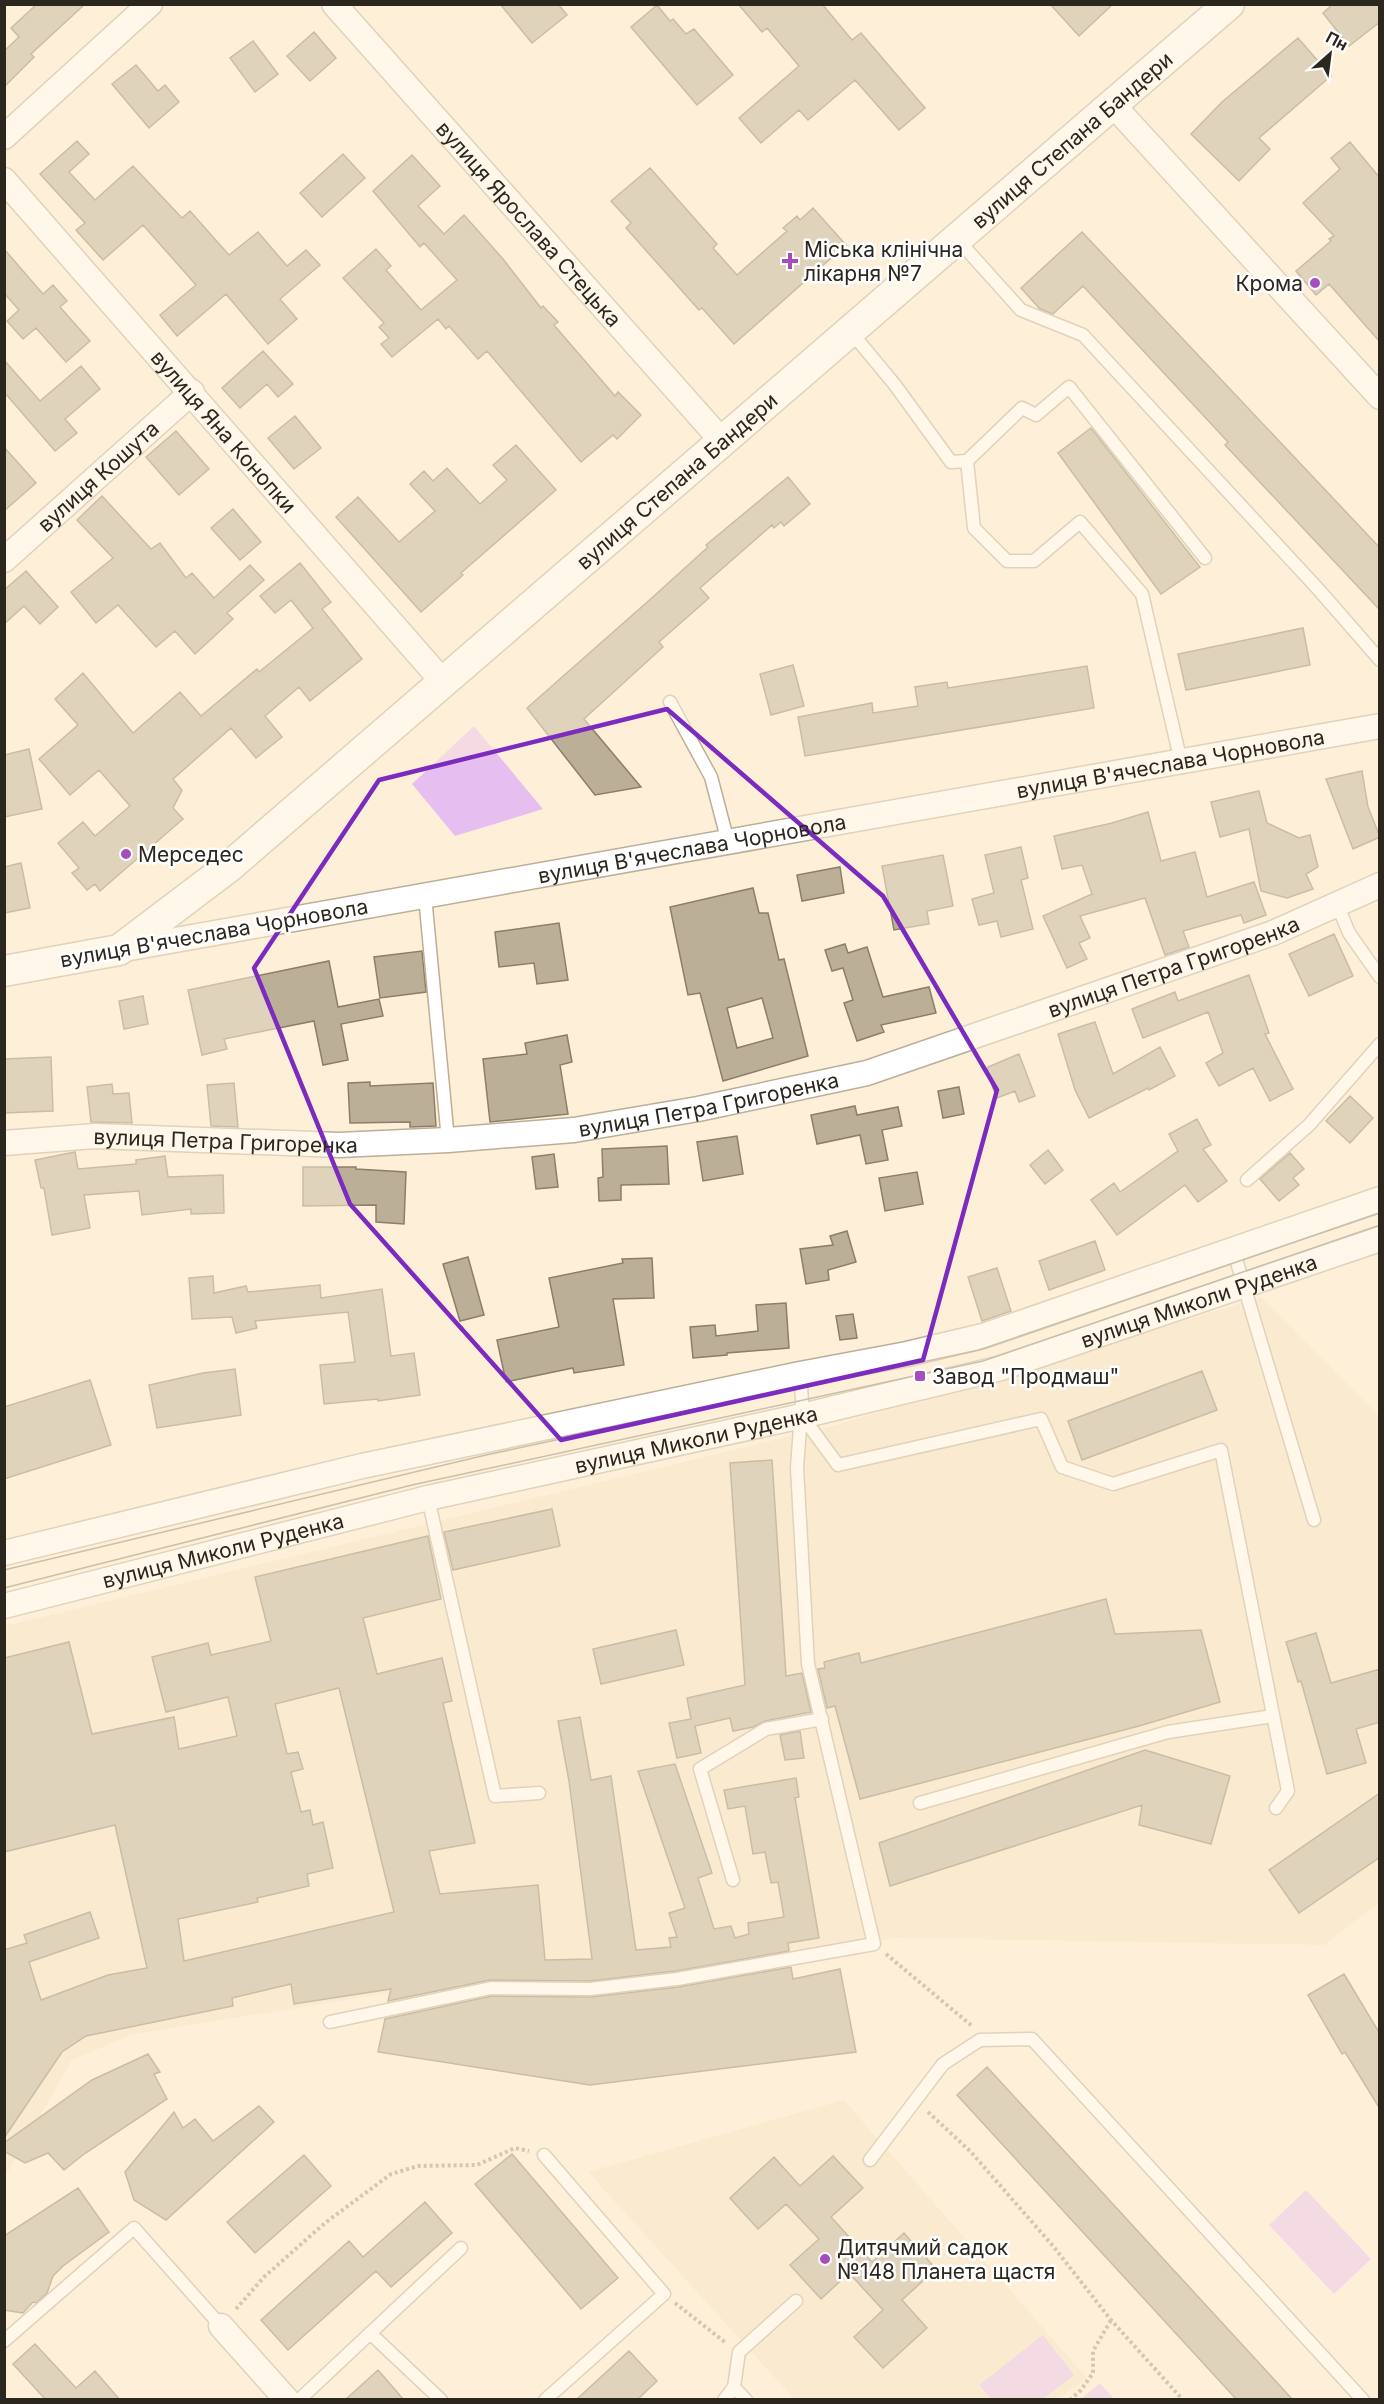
<svg xmlns="http://www.w3.org/2000/svg" width="1384" height="2404" font-family="Inter,sans-serif">
<style>
.built{fill:#f6e4c6}
.green{fill:#e6bff0}
.building{fill:#bcaf98;stroke:#8b7f69;stroke-width:1.5;fill-rule:evenodd}
.lines{fill:none;stroke-linecap:round;stroke-linejoin:round}
.service-casing{stroke:#bcae98;stroke-width:15}
.minor-casing{stroke:#bcae98;stroke-width:27}
.tertiary-casing{stroke:#bcae98;stroke-width:33}
.path{stroke:#a09685;stroke-width:4;stroke-dasharray:3 3;stroke-linecap:butt}
.service{stroke:#fff;stroke-width:12}
.minor{stroke:#fff;stroke-width:24}
.tertiary{stroke:#fff;stroke-width:30}
.tram{stroke:#8c8373;stroke-width:1.5}
.marked{fill:none;stroke:#7b2cbf;stroke-width:4.5;stroke-linejoin:round}
.poi-dot{fill:#a54ebb;stroke:#fff;stroke-width:2}
.labels{text-anchor:middle;dominant-baseline:central;stroke-width:5;stroke-linejoin:round;paint-order:stroke}
.street-label{font-size:21px;fill:#2c271e;stroke:#fff}
.poi-label{font-size:21px;fill:#2c271e;stroke:#fff;text-anchor:start}
</style>
<rect width="100%" height="100%" fill="#fef0d8"/>
<path class="built" d="M 1262,1297 L 1379,1416 L 1379,1903 L 1324,1945 L 899,1938 L 625,1983 L 491,1988 L 456,1982 L 131,2035 L 72,2060 L 5,2177 L 5,1626 L 836,1425 Z
M 844,2100 L 1087,2378 L 1059,2399 L 794,2399 L 588,2172 Z"/>
<path class="green" d="M 474,726 L 543,809 L 455,836 L 412,784 Z
M 1306,2190 L 1371,2259 L 1334,2294 L 1269,2225 Z
M 1043,2335 L 1074,2375 L 1043,2399 L 991,2399 L 979,2385 Z
M 1100,2383 L 1114,2399 L 1081,2399 Z"/>
<path class="building" d="M 37,4 L 85,4 L 31,54 L 34,57 L 4,87 L 4,51 L 19,37 L 11,28 Z
M 500,4 L 558,4 L 567,15 L 532,43 Z
M 738,4 L 822,4 L 852,40 L 861,33 L 925,108 L 899,130 L 855,80 L 808,120 L 799,110 L 761,143 L 739,118 L 799,66 L 767,28 L 762,32 Z
M 1050,4 L 1113,4 L 1079,36 Z
M 1333,4 L 1380,4 L 1380,22 L 1349,46 L 1323,13 Z
M 657,5 L 670,21 L 673,19 L 686,34 L 694,29 L 733,75 L 697,105 L 631,27 Z
M 314,32 L 336,58 L 310,81 L 287,56 Z
M 1298,38 L 1331,76 L 1259,138 L 1270,149 L 1239,181 L 1191,134 L 1222,102 Z
M 253,41 L 278,74 L 255,92 L 230,58 Z
M 136,65 L 158,91 L 165,85 L 179,102 L 149,128 L 112,84 Z
M 77,141 L 89,154 L 69,172 L 95,200 L 133,166 L 182,218 L 190,211 L 229,255 L 258,232 L 287,266 L 306,250 L 320,265 L 280,299 L 297,319 L 268,344 L 226,294 L 177,336 L 160,315 L 196,285 L 143,225 L 103,260 L 76,230 L 85,223 L 40,174 Z
M 1350,142 L 1380,178 L 1380,342 L 1329,284 L 1316,295 L 1296,271 L 1331,241 L 1329,239 L 1334,236 L 1303,203 L 1340,169 L 1331,158 Z
M 343,154 L 365,178 L 322,217 L 300,193 Z
M 412,155 L 440,186 L 418,206 L 444,234 L 464,215 L 503,259 L 541,308 L 543,306 L 558,322 L 554,325 L 615,396 L 618,392 L 641,415 L 617,439 L 613,435 L 581,462 L 487,351 L 478,359 L 449,326 L 446,329 L 438,319 L 392,357 L 381,344 L 389,338 L 379,327 L 384,323 L 343,278 L 376,249 L 391,266 L 386,270 L 421,310 L 457,280 L 424,243 L 420,247 L 373,191 Z
M 650,168 L 717,244 L 713,248 L 737,275 L 787,231 L 783,228 L 797,216 L 800,220 L 813,208 L 846,245 L 734,344 L 702,308 L 699,310 L 626,228 L 631,223 L 611,201 Z
M 1082,232 L 1380,548 L 1380,610 L 1225,445 L 1228,442 L 1083,286 L 1053,314 L 1040,309 L 1021,288 Z
M 4,249 L 43,294 L 53,285 L 67,301 L 60,307 L 90,341 L 66,362 L 36,328 L 23,339 L 7,321 L 19,310 L 4,293 Z
M 263,351 L 293,384 L 278,397 L 267,384 L 240,408 L 222,388 Z
M 4,360 L 40,401 L 81,366 L 100,389 L 65,419 L 77,433 L 55,451 L 4,392 Z
M 295,416 L 321,448 L 294,469 L 268,438 Z
M 1091,428 L 1200,567 L 1161,594 L 1058,453 Z
M 176,431 L 209,469 L 179,495 L 146,457 Z
M 516,445 L 556,490 L 461,573 L 463,575 L 421,612 L 336,517 L 358,497 L 399,542 L 435,511 L 410,484 L 424,471 L 433,481 L 447,468 L 480,504 L 507,480 L 493,465 Z
M 4,447 L 36,483 L 4,511 Z
M 788,477 L 810,504 L 784,526 L 781,522 L 774,528 L 772,525 L 700,588 L 709,598 L 659,642 L 663,647 L 584,719 L 641,787 L 595,795 L 527,708 L 654,596 L 708,547 L 706,545 Z
M 102,496 L 151,549 L 160,543 L 186,578 L 192,573 L 214,598 L 250,565 L 264,580 L 227,613 L 233,619 L 195,654 L 175,631 L 156,647 L 118,605 L 96,623 L 71,592 L 113,558 L 77,520 Z
M 233,509 L 261,542 L 240,560 L 211,528 Z
M 300,563 L 331,602 L 322,609 L 362,659 L 310,701 L 299,687 L 265,716 L 282,737 L 256,758 L 231,728 L 173,779 L 182,790 L 173,808 L 183,819 L 100,891 L 95,884 L 87,890 L 72,873 L 79,868 L 58,843 L 83,822 L 95,836 L 130,806 L 99,770 L 70,795 L 39,759 L 78,725 L 55,699 L 83,673 L 133,733 L 180,692 L 201,716 L 257,669 L 259,672 L 313,628 L 291,600 L 275,613 L 260,596 Z
M 26,571 L 58,607 L 40,624 L 24,606 L 4,624 L 4,590 Z
M 1303,628 L 1310,665 L 1186,690 L 1178,654 Z
M 793,665 L 804,706 L 771,715 L 760,674 Z
M 1087,666 L 1094,708 L 805,756 L 798,717 L 872,703 L 873,713 L 918,706 L 915,687 L 947,682 L 948,688 Z
M 29,749 L 42,809 L 4,817 L 4,755 Z
M 1362,771 L 1368,807 L 1380,837 L 1353,849 L 1326,779 Z
M 1259,791 L 1267,823 L 1299,838 L 1310,835 L 1318,867 L 1306,874 L 1313,889 L 1287,898 L 1261,891 L 1249,829 L 1220,837 L 1211,802 Z
M 1148,812 L 1161,861 L 1195,852 L 1207,897 L 1254,882 L 1266,915 L 1244,923 L 1241,915 L 1183,931 L 1189,947 L 1165,955 L 1145,898 L 1080,916 L 1090,938 L 1079,943 L 1087,959 L 1067,968 L 1043,916 L 1092,894 L 1082,865 L 1062,869 L 1054,836 L 1112,823 Z
M 1021,847 L 1028,878 L 1021,880 L 1033,929 L 1001,937 L 997,921 L 979,925 L 972,899 L 994,893 L 985,855 Z
M 943,855 L 953,906 L 927,911 L 929,924 L 894,930 L 882,866 Z
M 21,863 L 30,908 L 4,913 L 4,867 Z
M 840,867 L 844,893 L 802,901 L 797,875 Z
M 753,888 L 759,913 L 768,913 L 779,960 L 784,959 L 808,1056 L 723,1081 L 700,993 L 688,995 L 670,907 ZM 762,998 L 773,1038 L 737,1048 L 727,1008 Z
M 559,923 L 568,980 L 537,984 L 534,963 L 499,967 L 495,932 Z
M 1334,934 L 1353,976 L 1309,996 L 1289,954 Z
M 845,944 L 848,953 L 867,947 L 883,997 L 929,987 L 936,1013 L 881,1025 L 884,1032 L 857,1041 L 844,1003 L 853,1000 L 843,968 L 832,971 L 825,950 Z
M 422,951 L 426,992 L 380,998 L 374,957 Z
M 329,961 L 338,1007 L 379,999 L 383,1016 L 341,1024 L 348,1060 L 323,1065 L 314,1021 L 224,1039 L 227,1049 L 202,1055 L 188,990 Z
M 1249,975 L 1269,1033 L 1265,1034 L 1293,1089 L 1270,1101 L 1253,1068 L 1219,1086 L 1206,1063 L 1223,1053 L 1208,1012 L 1143,1038 L 1132,1009 L 1175,992 L 1178,1001 Z
M 143,996 L 148,1024 L 124,1029 L 119,1001 Z
M 1095,1022 L 1113,1074 L 1160,1047 L 1175,1076 L 1149,1090 L 1148,1088 L 1089,1118 L 1075,1090 L 1058,1034 Z
M 567,1035 L 572,1062 L 560,1065 L 568,1114 L 490,1122 L 483,1059 L 527,1054 L 525,1043 Z
M 1019,1054 L 1035,1096 L 1019,1102 L 1015,1091 L 997,1098 L 988,1074 L 988,1067 Z
M 51,1057 L 53,1111 L 4,1113 L 4,1059 Z
M 370,1082 L 370,1086 L 433,1083 L 436,1126 L 410,1127 L 410,1122 L 350,1123 L 348,1083 Z
M 234,1083 L 238,1127 L 211,1126 L 207,1085 Z
M 112,1084 L 113,1094 L 129,1093 L 132,1123 L 91,1122 L 87,1087 Z
M 959,1087 L 964,1114 L 943,1118 L 938,1091 Z
M 1350,1096 L 1373,1118 L 1350,1143 L 1326,1121 Z
M 855,1106 L 857,1115 L 898,1107 L 902,1126 L 882,1130 L 888,1160 L 866,1164 L 860,1135 L 817,1144 L 811,1115 Z
M 1197,1119 L 1211,1145 L 1203,1149 L 1227,1181 L 1198,1202 L 1185,1185 L 1117,1235 L 1091,1200 L 1114,1183 L 1120,1192 L 1178,1151 L 1169,1134 Z
M 737,1136 L 743,1174 L 703,1181 L 697,1142 Z
M 667,1146 L 669,1184 L 621,1185 L 621,1200 L 599,1201 L 598,1178 L 603,1177 L 602,1149 Z
M 1048,1150 L 1063,1170 L 1045,1184 L 1030,1165 Z
M 75,1152 L 78,1169 L 136,1164 L 136,1160 L 165,1156 L 168,1177 L 223,1175 L 224,1213 L 191,1214 L 191,1209 L 142,1215 L 139,1191 L 84,1195 L 90,1228 L 52,1235 L 44,1188 L 41,1188 L 35,1160 Z
M 1290,1153 L 1304,1169 L 1293,1178 L 1299,1185 L 1279,1201 L 1260,1179 Z
M 554,1154 L 558,1187 L 536,1189 L 532,1157 Z
M 303,1167 L 356,1167 L 356,1169 L 406,1172 L 404,1224 L 376,1222 L 376,1205 L 303,1206 Z
M 917,1172 L 923,1204 L 885,1211 L 879,1178 Z
M 847,1231 L 856,1262 L 828,1270 L 829,1280 L 806,1284 L 800,1249 L 833,1245 L 830,1236 Z
M 1095,1241 L 1105,1270 L 1049,1290 L 1039,1261 Z
M 468,1257 L 484,1315 L 460,1321 L 443,1264 Z
M 652,1258 L 654,1298 L 613,1299 L 624,1365 L 574,1373 L 573,1368 L 506,1382 L 497,1340 L 559,1327 L 549,1278 L 623,1263 L 622,1259 Z
M 997,1268 L 1011,1311 L 982,1321 L 968,1277 Z
M 213,1276 L 214,1293 L 246,1286 L 248,1292 L 320,1285 L 321,1298 L 382,1289 L 391,1356 L 414,1353 L 420,1395 L 378,1401 L 378,1399 L 324,1404 L 320,1365 L 355,1362 L 348,1312 L 255,1321 L 257,1328 L 236,1333 L 232,1317 L 192,1319 L 189,1278 Z
M 786,1303 L 789,1348 L 727,1353 L 727,1355 L 693,1358 L 690,1327 L 715,1325 L 716,1336 L 758,1331 L 756,1305 Z
M 853,1314 L 857,1338 L 840,1340 L 836,1316 Z
M 235,1369 L 241,1415 L 157,1428 L 149,1385 L 203,1373 Z
M 1202,1371 L 1217,1410 L 1082,1460 L 1068,1421 Z
M 90,1380 L 111,1445 L 4,1479 L 4,1407 Z
M 772,1460 L 786,1676 L 802,1673 L 811,1712 L 765,1721 L 753,1727 L 733,1731 L 730,1718 L 695,1726 L 701,1753 L 677,1758 L 669,1723 L 691,1719 L 687,1698 L 745,1685 L 730,1463 Z
M 552,1509 L 560,1546 L 453,1570 L 444,1532 Z
M 428,1536 L 441,1599 L 363,1618 L 377,1674 L 442,1658 L 452,1701 L 443,1703 L 475,1843 L 429,1851 L 440,1894 L 538,1885 L 545,1960 L 592,1959 L 569,1781 L 558,1721 L 580,1717 L 591,1780 L 611,1776 L 636,1950 L 671,1947 L 669,1938 L 677,1937 L 669,1913 L 685,1908 L 638,1771 L 675,1764 L 712,1873 L 698,1878 L 714,1929 L 731,1926 L 735,1938 L 749,1934 L 748,1923 L 784,1917 L 778,1882 L 771,1883 L 765,1852 L 753,1854 L 745,1806 L 728,1809 L 724,1790 L 796,1778 L 799,1797 L 795,1798 L 819,1938 L 788,1943 L 789,1951 L 676,1971 L 590,1981 L 490,1980 L 388,2001 L 391,1989 L 294,2004 L 291,1984 L 232,1998 L 233,2006 L 86,2036 L 62,2052 L 4,2138 L 4,1950 L 27,1943 L 24,1935 L 90,1912 L 99,1938 L 29,1962 L 41,2000 L 108,1975 L 147,1968 L 115,1825 L 4,1852 L 4,1658 L 69,1642 L 92,1734 L 174,1717 L 179,1749 L 237,1736 L 228,1697 L 166,1712 L 152,1657 L 208,1643 L 211,1655 L 271,1641 L 255,1577 ZM 339,1688 L 394,1912 L 184,1961 L 178,1919 L 258,1902 L 257,1898 L 309,1886 L 307,1874 L 333,1868 L 323,1822 L 313,1825 L 310,1810 L 301,1812 L 291,1772 L 303,1769 L 298,1752 L 287,1754 L 275,1704 Z
M 1106,1599 L 1115,1634 L 1201,1630 L 1220,1702 L 1139,1726 L 860,1799 L 835,1706 L 827,1708 L 818,1669 L 825,1668 L 824,1662 L 859,1653 L 861,1663 Z
M 676,1630 L 684,1665 L 601,1684 L 593,1649 Z
M 1316,1633 L 1331,1683 L 1380,1669 L 1380,1722 L 1356,1729 L 1366,1763 L 1327,1774 L 1301,1681 L 1298,1682 L 1286,1642 Z
M 800,1731 L 804,1758 L 785,1760 L 780,1735 Z
M 1145,1750 L 1230,1776 L 1211,1844 L 1139,1825 L 1142,1805 L 890,1886 L 879,1843 Z
M 1380,1793 L 1380,1857 L 1299,1913 L 1269,1870 Z
M 791,1967 L 793,1979 L 840,1969 L 856,2052 L 590,2085 L 378,2052 L 385,2019 L 492,1996 L 591,1997 L 678,1987 Z
M 1344,1974 L 1380,2034 L 1380,2109 L 1345,2052 L 1342,2054 L 1308,1995 Z
M 148,2054 L 160,2072 L 154,2074 L 167,2099 L 84,2154 L 64,2170 L 48,2153 L 25,2163 L 4,2151 L 4,2143 L 92,2080 Z
M 987,2067 L 1293,2400 L 1237,2400 L 957,2095 Z
M 259,2106 L 274,2122 L 166,2220 L 134,2200 L 125,2172 L 174,2112 L 183,2128 L 195,2119 L 213,2141 Z
M 512,2154 L 618,2278 L 581,2309 L 475,2184 Z
M 304,2155 L 331,2186 L 255,2253 L 227,2222 Z
M 833,2156 L 863,2188 L 831,2217 L 872,2262 L 904,2233 L 936,2269 L 902,2300 L 927,2328 L 883,2368 L 854,2337 L 883,2310 L 849,2273 L 821,2299 L 790,2265 L 819,2239 L 786,2204 L 758,2229 L 730,2198 L 774,2157 L 800,2186 Z
M 78,2188 L 109,2232 L 63,2266 L 53,2276 L 47,2293 L 36,2303 L 33,2302 L 23,2313 L 4,2310 L 4,2236 Z
M 425,2202 L 452,2233 L 391,2287 L 376,2271 L 288,2350 L 261,2320 L 349,2241 L 363,2257 Z
M 35,2344 L 76,2388 L 95,2371 L 120,2400 L 46,2400 L 13,2364 Z
M 629,2351 L 657,2381 L 637,2400 L 576,2400 Z
M 378,2370 L 404,2400 L 345,2400 Z"/>
<g class="lines">
<defs>
<path id="service" d="M 958,240 L 1021,310 L 1083,335 L 1319,590 L 1380,660
M 851,332 L 895,385 L 951,462 L 967,461 L 1022,408 L 1036,415 L 1069,387 L 1205,558
M 967,461 L 974,528 L 1007,561 L 1034,561 L 1080,522 L 1142,594 L 1181,762
M 670,702 L 711,777 L 728,842
M 425,896 L 448,1140
M 1337,904 L 1349,933 L 1380,977
M 1247,1180 L 1309,1125 L 1380,1044
M 1233,1249 L 1314,1520
M 802,1416 L 838,1465 L 1041,1419 L 1062,1467 L 1113,1484 L 1221,1450 L 1288,1791 L 1276,1808
M 428,1498 L 495,1796 L 539,1793
M 920,1803 L 1168,1732 L 1273,1716
M 733,1880 L 700,1769 L 766,1729 L 822,1719
M 330,2022 L 491,1988 L 590,1989 L 677,1979 L 874,1944 L 808,1664 L 797,1468 L 802,1400 L 800,1374
M 544,2155 L 664,2294 L 545,2400
M 870,2160 L 943,2064 L 980,2040 L 1032,2039 L 1363,2400
M 370,2333 L 441,2400
M 4,2341 L 134,2228 L 221,2326
M 734,2387 L 739,2352 L 796,2301
M 299,2400 L 461,2248
M 724,2400 L 734,2387 L 746,2400"/>
<g id="minor">
<path id="s1" d="M 334,4 L 723,442"/>
<path d="M 1114,106 L 1380,397"/>
<path d="M 4,137 L 150,4"/>
<path id="s2" d="M 4,180 L 444,683"/>
<path id="s3" d="M 4,560 L 192,392"/>
<path id="s4" d="M 119,950 L 1380,726"/>
<path id="s5" d="M 4,1143 L 95,1136 L 339,1145 L 448,1140 L 574,1130 L 698,1109 L 867,1073 L 1273,933 L 1380,885"/>
<path d="M 4,1553 L 362,1466 L 800,1374 L 907,1354 L 983,1336 L 1380,1199"/>
<path id="s6" d="M 4,1606 L 428,1498 L 802,1416 L 1001,1368 L 1380,1239"/>
<path d="M 221,2326 L 287,2400"/>
</g>
<g id="tertiary">
<path id="s7" d="M 4,971 L 119,950 L 230,866 L 1229,4"/>
</g>
</defs>
<use href="#service" class="service-casing"/>
<use href="#minor" class="minor-casing"/>
<use href="#tertiary" class="tertiary-casing"/>
<path class="path" d="M 886,1954 L 972,2026
M 928,2112 L 970,2151 L 1053,2246 L 1111,2320 L 1183,2400
M 675,2303 L 726,2343
M 236,2309 L 264,2277 L 325,2223 L 391,2174 L 418,2166 L 477,2165 L 515,2148 L 529,2151
M 1070,2400 L 1081,2390 L 1093,2373 L 1093,2351 L 1111,2320"/>
<use href="#service" class="service"/>
<use href="#minor" class="minor"/>
<use href="#tertiary" class="tertiary"/>
<path class="tram" d="M 4,1570 L 486,1455 L 979,1350 L 1380,1213
M 4,1588 L 412,1485 L 983,1361 L 1380,1225"/>
</g>
<path d="M0 0H1384V2404H0ZM 667,709 L 883,896 L 997,1090 L 923,1360 L 561,1440 L 350,1204 L 254,968 L 379,780 Z" fill="#fef0d8" fill-opacity=".55" fill-rule="evenodd"/>
<path class="marked" d="M 667,709 L 883,896 L 997,1090 L 923,1360 L 561,1440 L 350,1204 L 254,968 L 379,780 Z"/>
<g class="poi-dot">
<path d="M787 252h6v6h6v6h-6v6h-6v-6h-6v-6h6z"/>
<circle cx="1315" cy="283" r="6"/>
<circle cx="126" cy="854" r="6"/>
<rect x="914" y="1370" width="12" height="12" rx="3"/>
<circle cx="825" cy="2259" r="6"/>
</g>
<g class="labels">
<g class="street-label">
<text stroke="none"><textPath href="#s7" startOffset="1368">вулиця Степана Бандери</textPath></text>
<text stroke="none"><textPath href="#s1" startOffset="294">вулиця Ярослава Стецька</textPath></text>
<text stroke="none"><textPath href="#s2" startOffset="334">вулиця Яна Конопки</textPath></text>
<text stroke="none"><textPath href="#s3" startOffset="126">вулиця Кошута</textPath></text>
<text stroke="none"><textPath href="#s7" startOffset="846">вулиця Степана Бандери</textPath></text>
<text stroke="none"><textPath href="#s4" startOffset="1068">вулиця В'ячеслава Чорновола</textPath></text>
<text stroke="none"><textPath href="#s4" startOffset="582">вулиця В'ячеслава Чорновола</textPath></text>
<text transform="translate(214 933) rotate(-10)">вулиця В'ячеслава Чорновола</text>
<text stroke="none"><textPath href="#s5" startOffset="1194">вулиця Петра Григоренка</textPath></text>
<text stroke="none"><textPath href="#s5" startOffset="708">вулиця Петра Григоренка</textPath></text>
<text stroke="none"><textPath href="#s5" startOffset="222">вулиця Петра Григоренка</textPath></text>
<text stroke="none"><textPath href="#s6" startOffset="1234">вулиця Миколи Руденка</textPath></text>
<text stroke="none"><textPath href="#s6" startOffset="712">вулиця Миколи Руденка</textPath></text>
<text stroke="none"><textPath href="#s6" startOffset="226">вулиця Миколи Руденка</textPath></text>
</g>
<g class="poi-label">
<text x="804" y="249">Міська клінічна<tspan x="804" dy="24">лікарня №7</tspan></text>
<text x="1303" y="283" text-anchor="end">Крома</text>
<text x="138" y="854">Мерседес</text>
<text x="932" y="1376">Завод "Продмаш"</text>
<text x="837" y="2247">Дитячмий садок<tspan x="837" dy="24">№148 Планета щастя</tspan></text>
</g>
</g>
<rect width="1384" height="2404" fill="none" stroke="#2c271e" stroke-width="12"/>
<g transform="translate(1330 54) rotate(28)" stroke="#ffffff" stroke-width="4.5" paint-order="stroke">
<path d="M0-4.5L10 22L0 15L-10 22Z" fill="#2c271e"/>
<text y="-9" font-size="16" font-weight="bold" text-anchor="middle" fill="#2c271e">Пн</text>
</g>
</svg>
